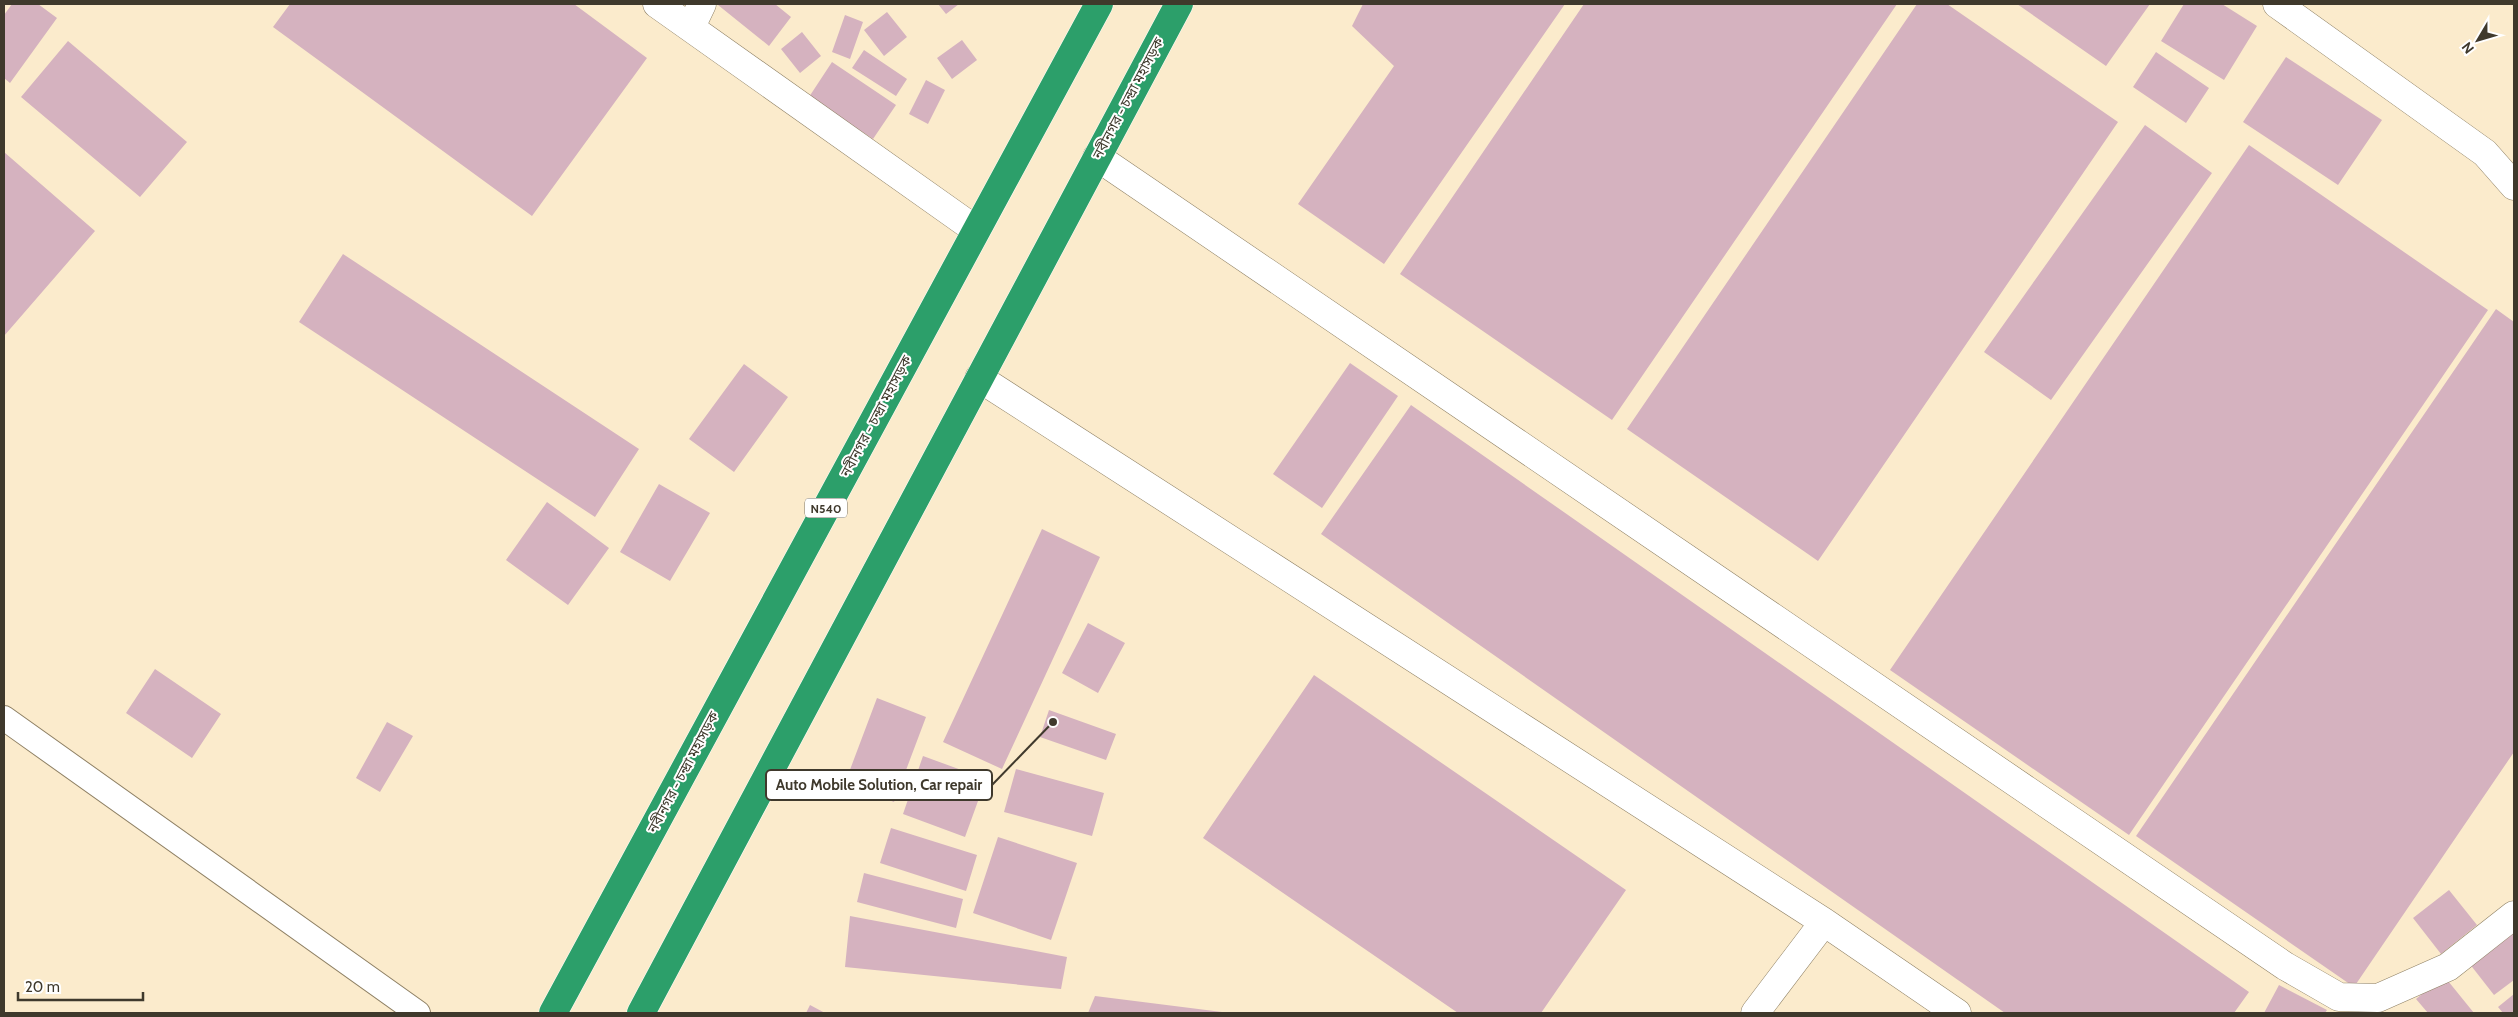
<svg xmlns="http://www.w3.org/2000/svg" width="2518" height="1017" font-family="Cabin,'Noto Sans Bengali',sans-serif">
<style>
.building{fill:#d5b2bf}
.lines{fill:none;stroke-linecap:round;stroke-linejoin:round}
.lane-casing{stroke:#8f8165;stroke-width:26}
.street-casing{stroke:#8f8165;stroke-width:29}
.highway-casing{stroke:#fff;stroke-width:29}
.lane{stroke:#fff;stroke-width:24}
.street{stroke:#fff;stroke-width:28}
.highway{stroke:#2c9f6a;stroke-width:28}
.labels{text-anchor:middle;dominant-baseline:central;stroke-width:4;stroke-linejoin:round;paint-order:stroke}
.shield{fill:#fff;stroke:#79746b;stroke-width:1}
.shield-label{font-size:12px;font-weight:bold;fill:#3f392c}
.street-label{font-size:14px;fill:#3f392c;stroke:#fff}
.leader{fill:none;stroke:#3f392c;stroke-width:2}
.callout-dot{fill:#3f392c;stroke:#fff;stroke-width:2}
.callout{fill:#fff;stroke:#3f392c;stroke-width:2}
.callout-label{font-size:15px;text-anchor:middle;font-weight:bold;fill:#3f392c}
</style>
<rect width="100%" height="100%" fill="#fbebcc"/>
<path class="building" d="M 12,4 L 38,4 L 57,18 L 10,83 L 4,78 L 4,15 Z
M 290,4 L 574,4 L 647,58 L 532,216 L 273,27 Z
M 719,4 L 775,4 L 791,17 L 769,46 L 718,5 Z
M 938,4 L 959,4 L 946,14 Z
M 1363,4 L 1565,4 L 1384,264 L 1298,204 L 1394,66 L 1352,26 Z
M 1584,4 L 1897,4 L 1612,420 L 1400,274 Z
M 1917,4 L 1947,4 L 2118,122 L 1818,561 L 1627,429 Z
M 2017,4 L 2150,4 L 2106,66 Z
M 2184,4 L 2222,4 L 2257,26 L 2224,80 L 2161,41 Z
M 887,12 L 907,37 L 884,56 L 864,30 Z
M 845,15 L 863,22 L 850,59 L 832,52 Z
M 802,32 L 821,56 L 800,73 L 781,49 Z
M 962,40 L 977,60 L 952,79 L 937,58 Z
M 68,41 L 187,142 L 140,197 L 21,97 Z
M 864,50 L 907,79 L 896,96 L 852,68 Z
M 2156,52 L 2209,88 L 2186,123 L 2133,87 Z
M 2286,57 L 2382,120 L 2338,185 L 2243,122 Z
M 832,62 L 896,105 L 873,139 L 809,97 Z
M 926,80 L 945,90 L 928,124 L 909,114 Z
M 2145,125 L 2212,173 L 2051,400 L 1984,352 Z
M 2249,145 L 2488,310 L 2129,835 L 1890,670 Z
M 4,152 L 95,231 L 4,336 Z
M 343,254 L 639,449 L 595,517 L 299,322 Z
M 2496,309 L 2514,322 L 2514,752 L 2354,987 L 2136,836 Z
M 1350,363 L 1398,396 L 1322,508 L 1273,474 Z
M 744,364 L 788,397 L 734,472 L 689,439 Z
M 1411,405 L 2249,992 L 2234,1013 L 2005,1013 L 1321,534 Z
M 659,484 L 710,513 L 670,581 L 620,552 Z
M 547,502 L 609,548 L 568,605 L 506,560 Z
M 1042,529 L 1100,557 L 1002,769 L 943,742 Z
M 1088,623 L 1125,643 L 1098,693 L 1062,673 Z
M 155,669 L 221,714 L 192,758 L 126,713 Z
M 1314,675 L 1626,890 L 1541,1013 L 1458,1013 L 1203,838 Z
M 877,698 L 926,717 L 894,802 L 845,783 Z
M 1049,710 L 1116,734 L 1106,760 L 1040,737 Z
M 387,722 L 413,736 L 380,792 L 356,778 Z
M 923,756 L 986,779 L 965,837 L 903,814 Z
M 1016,769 L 1104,793 L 1092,836 L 1004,812 Z
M 891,828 L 977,855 L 966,891 L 880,863 Z
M 998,837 L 1077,863 L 1051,940 L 973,913 Z
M 864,873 L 963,899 L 956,928 L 857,902 Z
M 2449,890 L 2477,925 L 2441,954 L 2413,918 Z
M 850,916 L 1067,957 L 1061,989 L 845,967 Z
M 2514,928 L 2514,980 L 2494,995 L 2469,963 Z
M 2444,976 L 2474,1013 L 2428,1013 L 2416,999 Z
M 2279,985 L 2327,1010 L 2325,1013 L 2264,1013 Z
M 2514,994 L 2514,1013 L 2503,1013 L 2498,1007 Z
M 1095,996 L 1222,1012 L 1222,1013 L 1088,1013 Z
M 810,1005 L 825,1013 L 806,1013 Z"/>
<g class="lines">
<defs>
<path id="lane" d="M 4,718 L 418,1013"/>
<path id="street" d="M 657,4 L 976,230
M 2277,4 L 2485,153 L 2514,186
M 691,27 L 702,4
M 1097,157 L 2285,966 L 2339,997 L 2378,998 L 2448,967 L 2514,915
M 979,378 L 1824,922 L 1957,1013
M 1755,1013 L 1824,922"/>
<path id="highway" d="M 553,1013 L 1099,4
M 641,1013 L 1179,4"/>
</defs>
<use href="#lane" class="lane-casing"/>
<use href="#street" class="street-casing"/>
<use href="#highway" class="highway-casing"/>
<use href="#lane" class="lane"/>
<use href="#street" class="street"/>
<use href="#highway" class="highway"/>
</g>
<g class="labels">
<rect class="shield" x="805" y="498.5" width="42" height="19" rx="4"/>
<g class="shield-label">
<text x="826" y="508">N540</text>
</g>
<g class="street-label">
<text transform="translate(1128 98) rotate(-62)">নবীনগর - চন্দ্রা মহাসড়ক</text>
<text transform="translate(876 416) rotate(-62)">নবীনগর - চন্দ্রা মহাসড়ক</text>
<text transform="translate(683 772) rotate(-62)">নবীনগর - চন্দ্রা মহাসড়ক</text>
</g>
</g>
<path class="leader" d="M1053 722L992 785"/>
<circle class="callout-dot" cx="1053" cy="722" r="5"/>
<rect class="callout" x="766" y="770" width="226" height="30" rx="5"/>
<g class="callout-label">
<text x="879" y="790">Auto Mobile Solution, Car repair</text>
</g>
<rect width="2518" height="1017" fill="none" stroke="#3f392c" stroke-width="10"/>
<g transform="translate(2478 40) rotate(232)" stroke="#ffffff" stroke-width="4" paint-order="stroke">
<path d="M0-4L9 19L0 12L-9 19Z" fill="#3f392c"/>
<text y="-8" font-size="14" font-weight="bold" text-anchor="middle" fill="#3f392c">N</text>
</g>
<path d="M18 992v8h125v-8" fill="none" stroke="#3f392c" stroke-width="2.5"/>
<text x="25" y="992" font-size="15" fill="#3f392c" stroke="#ffffff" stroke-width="4" paint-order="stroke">20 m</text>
</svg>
